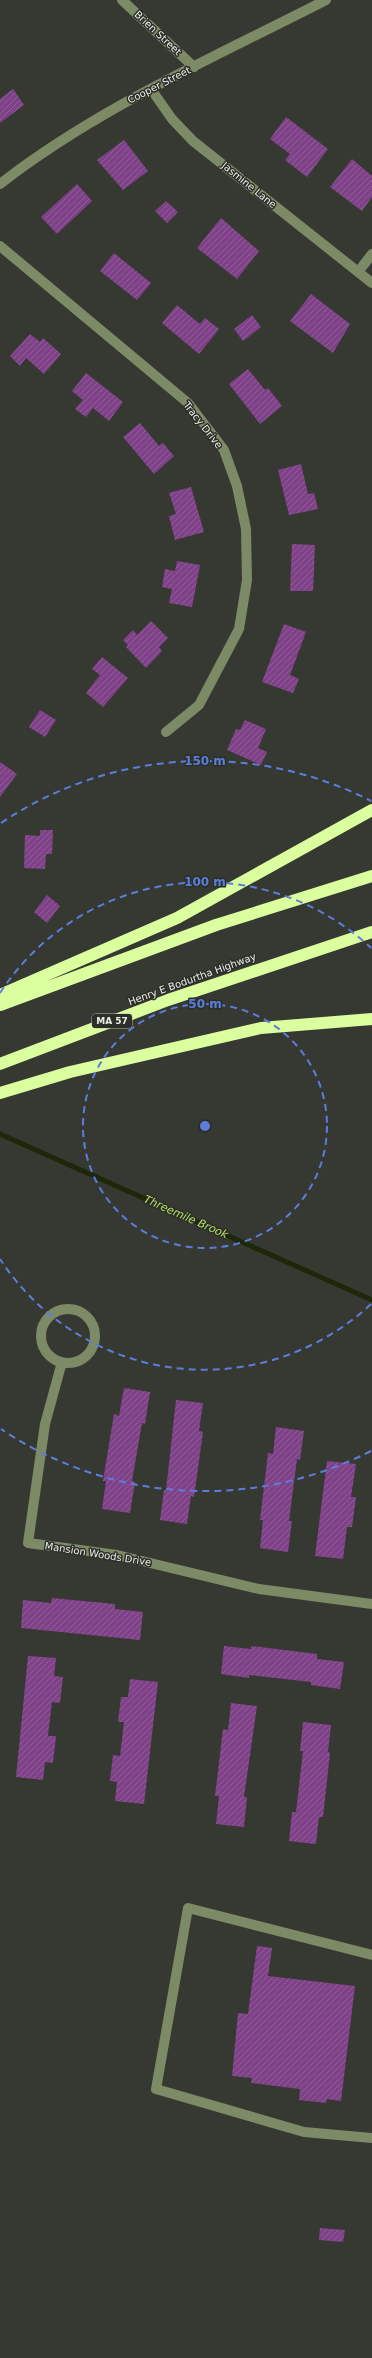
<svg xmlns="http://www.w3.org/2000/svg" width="372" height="2358" font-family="'DejaVu Sans',sans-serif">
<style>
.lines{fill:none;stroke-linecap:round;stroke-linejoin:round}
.stream{stroke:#1d2709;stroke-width:5}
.building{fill:url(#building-hatch)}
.minor{stroke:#7c8b66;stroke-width:10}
.highway{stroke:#dbff9f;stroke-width:12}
.ring{fill:none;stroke:#5b7edd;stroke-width:2;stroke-dasharray:7 5}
.labels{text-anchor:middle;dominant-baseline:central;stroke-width:3;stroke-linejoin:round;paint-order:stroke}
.shield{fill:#2c2f28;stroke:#b2b4af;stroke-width:1}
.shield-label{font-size:9px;font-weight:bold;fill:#ebede9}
.street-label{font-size:10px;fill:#ebede9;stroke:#2c2f28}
.water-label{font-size:11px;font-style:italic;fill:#b7e167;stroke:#2c2f28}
.centre{fill:#5b7edd;stroke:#2c2f28;stroke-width:2}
.ring-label{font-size:12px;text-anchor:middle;font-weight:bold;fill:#5b7edd;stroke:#2c2f28;stroke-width:3;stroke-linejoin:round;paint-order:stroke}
</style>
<defs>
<pattern id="building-hatch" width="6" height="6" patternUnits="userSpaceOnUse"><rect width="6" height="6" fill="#7f4187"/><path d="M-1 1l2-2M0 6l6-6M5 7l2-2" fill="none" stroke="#915d98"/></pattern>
</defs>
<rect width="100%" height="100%" fill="#363932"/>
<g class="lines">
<path class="stream" d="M 0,1134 L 372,1300"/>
</g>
<path class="building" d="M 13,89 L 24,105 L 0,123 L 0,99 Z
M 286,117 L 328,149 L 307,177 L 285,160 L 290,154 L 270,139 Z
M 124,140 L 148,171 L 123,190 L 97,160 Z
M 352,159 L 372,176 L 372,197 L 362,211 L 330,187 Z
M 77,184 L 92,201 L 57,234 L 41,217 Z
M 166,201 L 178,212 L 167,223 L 155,211 Z
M 221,218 L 259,251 L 237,279 L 197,248 Z
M 114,253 L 151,283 L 137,300 L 100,271 Z
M 311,294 L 350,324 L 333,353 L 290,321 Z
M 177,305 L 200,324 L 205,318 L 219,329 L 199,354 L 162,323 Z
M 252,315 L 261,327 L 243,341 L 234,329 Z
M 30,334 L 40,342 L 43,338 L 61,354 L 44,374 L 26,358 L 20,366 L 10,356 Z
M 248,369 L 265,390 L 268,388 L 282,406 L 260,424 L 229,384 Z
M 86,373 L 123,402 L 109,421 L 93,408 L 86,417 L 75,409 L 83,400 L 72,391 Z
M 140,423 L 159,446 L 163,443 L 174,456 L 154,474 L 123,437 Z
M 301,464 L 308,494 L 314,493 L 318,509 L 289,515 L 278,470 Z
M 191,487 L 204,532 L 175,540 L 169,516 L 176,514 L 169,493 Z
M 292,544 L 315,545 L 313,591 L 290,591 Z
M 177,561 L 200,565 L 192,607 L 169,603 L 172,589 L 162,587 L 165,569 L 175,571 Z
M 151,621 L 168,638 L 159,647 L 162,651 L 146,668 L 126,647 L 128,645 L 123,640 L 133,630 L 137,635 Z
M 284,624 L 306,632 L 290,675 L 299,679 L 293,693 L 262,682 Z
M 102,657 L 128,678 L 103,707 L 86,693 L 100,675 L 92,669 Z
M 40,710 L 56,720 L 45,737 L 29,727 Z
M 245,720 L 266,729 L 258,748 L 267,752 L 261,765 L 227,750 L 236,729 L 240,730 Z
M 0,762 L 17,774 L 0,797 Z
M 40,830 L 53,830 L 52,854 L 46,854 L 45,869 L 24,868 L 25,835 L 40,836 Z
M 47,895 L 60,906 L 47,923 L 34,912 Z
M 124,1388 L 150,1392 L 145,1424 L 142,1423 L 132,1481 L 135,1482 L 130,1513 L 102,1509 L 106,1481 L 103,1481 L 114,1414 L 119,1416 Z
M 176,1400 L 203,1403 L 199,1431 L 203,1432 L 194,1497 L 191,1496 L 187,1524 L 160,1520 L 164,1490 L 166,1490 Z
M 276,1427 L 304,1431 L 300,1460 L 297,1459 L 289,1521 L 292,1521 L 288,1552 L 260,1548 L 263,1520 L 260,1520 L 268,1453 L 273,1454 Z
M 327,1461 L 356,1464 L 351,1497 L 356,1497 L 352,1527 L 347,1527 L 343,1559 L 315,1556 Z
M 52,1598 L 115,1604 L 115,1609 L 143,1612 L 140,1640 L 21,1628 L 23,1600 L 51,1603 Z
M 224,1646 L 251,1649 L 251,1646 L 317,1654 L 317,1659 L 344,1662 L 340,1689 L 311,1685 L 311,1682 L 249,1675 L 249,1678 L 221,1674 Z
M 28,1656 L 56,1658 L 54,1676 L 63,1677 L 60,1703 L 52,1702 L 48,1736 L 56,1736 L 53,1763 L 45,1762 L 43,1780 L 16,1777 Z
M 130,1679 L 158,1682 L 144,1804 L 115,1801 L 117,1782 L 110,1781 L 113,1755 L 120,1756 L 124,1722 L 118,1722 L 121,1697 L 128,1697 Z
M 231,1703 L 257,1706 L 244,1797 L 247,1797 L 244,1827 L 216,1824 L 219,1796 L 215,1796 L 223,1729 L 228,1730 Z
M 303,1722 L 331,1725 L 328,1752 L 330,1753 L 323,1817 L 319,1817 L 316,1844 L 289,1841 L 292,1812 L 296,1812 L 303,1751 L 300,1751 Z
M 257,1946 L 272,1948 L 268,1976 L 355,1986 L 341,2101 L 327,2099 L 326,2103 L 299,2100 L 300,2089 L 251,2083 L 252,2078 L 232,2076 L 238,2013 L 248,2014 Z
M 320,2228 L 345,2230 L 343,2242 L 319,2240 Z"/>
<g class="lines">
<path class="minor" d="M 122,0 L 194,67
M 151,89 L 172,119 L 193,141 L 372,283
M 0,184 C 99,107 215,57 326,0
M 0,246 L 188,403 L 224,450 L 237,486 L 246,529 L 247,580 L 239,629 L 199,705 L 166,732
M 358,272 L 372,254
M41 1336a27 27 0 1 1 54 0a27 27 0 1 1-54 0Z
M 62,1362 L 45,1424 L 28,1543 L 117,1555 L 259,1589 L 372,1604
M 372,1955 L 188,1908 L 156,2089 L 304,2132 L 372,2138"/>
<path class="highway" d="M 0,995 L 177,918 L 372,810
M 0,1005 L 216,925 L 372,876
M 0,1064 L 168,1000 L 372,932
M 0,1093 L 70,1072 L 261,1028 L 372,1019"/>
</g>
<g class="ring">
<circle cx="205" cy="1126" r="122"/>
<path d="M371 1304A244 244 0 0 1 0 1259M0 993A244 244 0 0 1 371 948"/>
<path d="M371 1451A365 365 0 0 1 1 1429M1 823A365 365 0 0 1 371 801"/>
</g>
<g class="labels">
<rect class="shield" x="92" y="1014" width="40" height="14" rx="3"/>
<g class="shield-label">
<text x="112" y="1021">MA 57</text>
</g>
<g class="street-label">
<text transform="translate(158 33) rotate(43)">Brien Street</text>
<text transform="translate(159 85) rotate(-27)">Cooper Street</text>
<text transform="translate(249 185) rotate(39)">Jasmine Lane</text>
<text transform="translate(203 425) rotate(52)">Tracy Drive</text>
<text transform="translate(192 979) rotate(-20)">Henry E Bodurtha Highway</text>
<text transform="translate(98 1554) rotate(9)">Mansion Woods Drive</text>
</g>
<g class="water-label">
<text transform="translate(186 1217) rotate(24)">Threemile Brook</text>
</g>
</g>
<circle cx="205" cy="1126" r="6" class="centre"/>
<g class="ring-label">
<text x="205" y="765">150 m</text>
<text x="205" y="886">100 m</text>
<text x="205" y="1008">50 m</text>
</g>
</svg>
